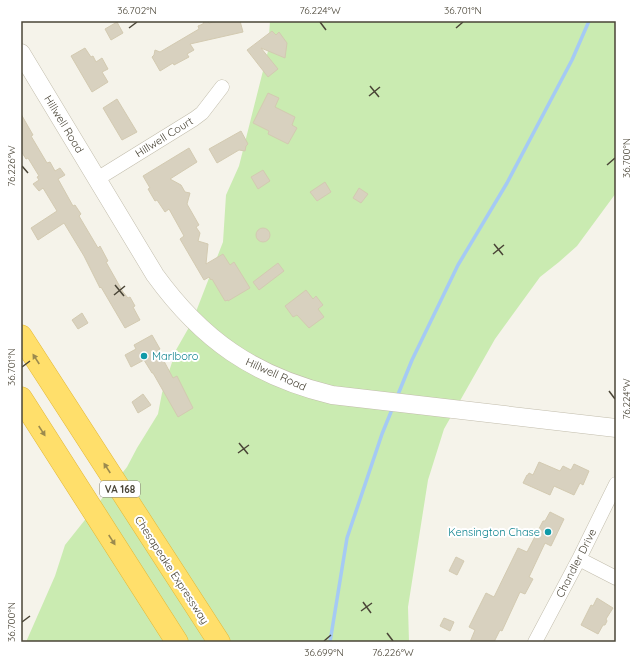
<svg xmlns="http://www.w3.org/2000/svg" width="637" height="663" font-family="Quicksand,sans-serif">
<style>
.green{fill:#caebb1}
.lines{fill:none;stroke-linecap:round;stroke-linejoin:round}
.stream{stroke:#a5caf4;stroke-width:3.5}
.building{fill:#d8d1bf;stroke:#d3cab1}
.minor-casing{stroke:#c2bdac;stroke-width:15}
.tertiary-casing{stroke:#c2bdac;stroke-width:19}
.motorway-casing{stroke:#e4b835;stroke-width:23}
.minor{stroke:#fff;stroke-width:14}
.tertiary{stroke:#fff;stroke-width:18}
.motorway{stroke:#ffdf6b;stroke-width:22}
.oneway{fill:#9b8a4e}
.ticks{fill:none;stroke:#4a4537;stroke-width:1.5}
.culture-dot{fill:#0f9aa8;stroke:#fff;stroke-width:1.5}
.labels{text-anchor:middle;dominant-baseline:central;stroke-width:4;stroke-linejoin:round;paint-order:stroke}
.shield{fill:#fff;stroke:#807d73;stroke-width:1}
.shield-label{font-size:10px;font-weight:bold;fill:#4a4537}
.street-label{font-size:11px;fill:#4a4537;stroke:#fff}
.culture-label{font-size:11px;fill:#0d838f;stroke:#fff;text-anchor:start}
.neatline{fill:none;stroke:#4a4537;stroke-width:1.5}
.ticks-label{font-size:10px;text-anchor:middle;fill:#4a4537}
</style>
<rect width="100%" height="100%" fill="#f5f3ea"/>
<path class="green" d="M 270,21 L 616,21 L 616,193 L 577,246 L 559,262 L 540,277 L 495,339 L 444,429 L 428,480 L 408,607 L 409,642 L 26,642 L 55,576 L 65,545 L 127,467 L 137,448 L 158,414 L 162,393 L 176,350 L 192,322 L 223,242 L 226,195 L 239,166 L 268,51 Z"/>
<g class="lines">
<path class="stream" d="M 397,397 L 412,360 L 458,265 L 507,183 L 572,60 L 589,21
M 330,642 L 347,538 L 382,434 L 393,407"/>
</g>
<path class="building" d="M 204,21 L 207,21 L 209,23 L 218,21 L 240,21 L 243,32 L 190,44 L 194,50 L 187,54 L 189,57 L 174,65 L 173,63 L 160,71 L 152,57 L 154,55 L 155,50 L 160,52 L 199,29 L 198,26 L 203,24 Z
M 117,22 L 123,33 L 111,40 L 105,29 Z
M 272,31 L 276,35 L 279,32 L 287,43 L 285,58 L 261,48 L 278,69 L 268,77 L 247,50 Z
M 85,48 L 91,57 L 93,56 L 96,62 L 102,58 L 108,69 L 102,72 L 108,82 L 92,92 L 71,56 Z
M 268,93 L 279,98 L 275,107 L 295,117 L 292,125 L 297,128 L 288,144 L 268,134 L 269,131 L 253,123 Z
M 117,99 L 137,132 L 122,140 L 103,108 Z
M 21,114 L 33,135 L 31,136 L 47,163 L 50,162 L 55,171 L 60,168 L 65,175 L 58,179 L 73,206 L 75,205 L 81,214 L 79,216 L 98,248 L 100,246 L 108,261 L 106,262 L 123,292 L 128,298 L 130,297 L 135,306 L 133,307 L 140,320 L 125,328 L 101,287 L 100,288 L 84,256 L 64,223 L 38,240 L 31,228 L 57,211 L 43,188 L 39,191 L 33,184 L 39,180 L 37,177 L 39,176 L 28,158 L 26,159 L 21,151 Z
M 241,131 L 248,144 L 246,146 L 245,151 L 239,150 L 217,163 L 209,149 Z
M 189,148 L 197,162 L 170,179 L 181,185 L 185,192 L 190,193 L 187,204 L 199,225 L 196,227 L 200,233 L 198,241 L 208,244 L 206,264 L 223,254 L 230,265 L 234,262 L 250,288 L 228,301 L 228,300 L 225,301 L 212,279 L 211,280 L 209,277 L 204,280 L 180,239 L 184,236 L 169,209 L 165,212 L 157,200 L 155,201 L 148,189 L 150,188 L 143,176 Z
M 263,170 L 270,181 L 258,189 L 251,177 Z
M 325,182 L 331,192 L 317,201 L 310,192 Z
M 359,188 L 368,194 L 361,203 L 353,198 Z
M256 235a7 7 0 1 1 14 0a7 7 0 1 1-14 0Z
M 278,263 L 284,271 L 259,290 L 253,282 Z
M 306,290 L 313,299 L 316,296 L 323,305 L 318,309 L 324,317 L 309,328 L 297,315 L 293,317 L 285,306 Z
M 82,313 L 88,323 L 78,329 L 72,320 Z
M 152,335 L 160,349 L 158,350 L 173,378 L 177,376 L 193,408 L 178,417 L 153,373 L 152,373 L 144,360 L 131,367 L 125,355 L 136,349 L 134,345 Z
M 143,394 L 151,405 L 138,413 L 132,402 Z
M 539,462 L 560,471 L 563,466 L 571,470 L 574,464 L 589,471 L 583,485 L 580,483 L 574,495 L 554,486 L 550,495 L 523,483 L 527,475 L 528,475 L 529,473 L 533,475 Z
M 550,512 L 564,519 L 551,546 L 545,543 L 529,577 L 533,579 L 525,594 L 520,592 L 502,631 L 500,630 L 494,642 L 470,642 L 475,630 L 469,627 L 486,593 L 494,597 L 518,548 L 527,552 L 543,521 L 545,521 Z
M 456,557 L 464,561 L 457,575 L 449,571 Z
M 597,598 L 613,608 L 606,619 L 607,621 L 605,625 L 603,625 L 598,634 L 581,625 L 591,605 L 593,606 Z
M 444,618 L 454,622 L 450,631 L 440,626 Z"/>
<g class="lines">
<defs>
<path id="minor" d="M 97,179 L 194,119 L 202,113 L 222,87
M 579,559 L 616,578
M 535,642 L 579,559 L 616,484"/>
<path id="tertiary" d="M 21,53 L 155,275 C 202,340 254,376 332,395 L 616,428"/>
<path id="motorway" d="M 21,336 L 219,642
M 21,398 L 177,642"/>
</defs>
<use href="#minor" class="minor-casing"/>
<use href="#tertiary" class="tertiary-casing"/>
<use href="#motorway" class="motorway-casing"/>
<use href="#minor" class="minor"/>
<use href="#tertiary" class="tertiary"/>
<use href="#motorway" class="motorway"/>
</g>
<defs><path id="oneway-solid" d="M-6-.8H1V-3.2L6.5 0L1 3.2V.8H-6Z"/></defs>
<g class="oneway">
<use href="#oneway-solid" transform="translate(36 359) rotate(-123)"/>
<use href="#oneway-solid" transform="translate(42 431) rotate(57)"/>
<use href="#oneway-solid" transform="translate(107 468) rotate(-123)"/>
<use href="#oneway-solid" transform="translate(112 540) rotate(57)"/>
</g>
<path class="ticks" d="M 320,22 L 326,30M 129,28 L 137,22M 456,28 L 463,22M 370,86 L 379,97M 369,96 L 380,87M 607,165 L 615,158M 22,166 L 28,173M 494,244 L 503,255M 493,254 L 504,245M 115,285 L 124,296M 114,295 L 125,286M 22,367 L 30,361M 609,391 L 615,399M 239,443 L 248,454M 238,453 L 249,445M 363,602 L 371,613M 361,611 L 372,603M 22,622 L 30,616M 387,633 L 393,641M 324,641 L 331,635"/>
<g class="culture-dot">
<circle cx="144" cy="356" r="4"/>
<circle cx="548" cy="532" r="4"/>
</g>
<g class="labels">
<rect class="shield" x="100" y="481" width="40" height="16" rx="3"/>
<g class="shield-label">
<text x="120" y="489">VA 168</text>
</g>
<g class="street-label">
<text transform="translate(64 124) rotate(59)">Hillwell Road</text>
<text transform="translate(164 137) rotate(-32)">Hillwell Court</text>
<text transform="translate(276 374) rotate(24)">Hillwell Road</text>
<text transform="translate(576 563) rotate(-63)">Chandler Drive</text>
<text transform="translate(172 570) rotate(57)">Chesapeake Expressway</text>
</g>
<g class="culture-label">
<text x="152" y="356">Marlboro</text>
<text x="540" y="532" text-anchor="end">Kensington Chase</text>
</g>
</g>
<rect width="637" height="663" fill="none" stroke="#ffffff" stroke-width="44"/>
<rect x="22" y="22" width="593" height="619" class="neatline"/>
<g class="ticks-label">
<text x="137" y="14">36.702°N</text>
<text x="320" y="14">76.224°W</text>
<text x="463" y="14">36.701°N</text>
<text transform="translate(626 158) rotate(-90)" y="4">36.700°N</text>
<text transform="translate(11 166) rotate(-90)" y="4">76.226°W</text>
<text transform="translate(11 367) rotate(-90)" y="4">36.701°N</text>
<text transform="translate(626 399) rotate(-90)" y="4">76.224°W</text>
<text transform="translate(11 622) rotate(-90)" y="4">36.700°N</text>
<text x="324" y="656">36.699°N</text>
<text x="393" y="656">76.226°W</text>
</g>
</svg>
